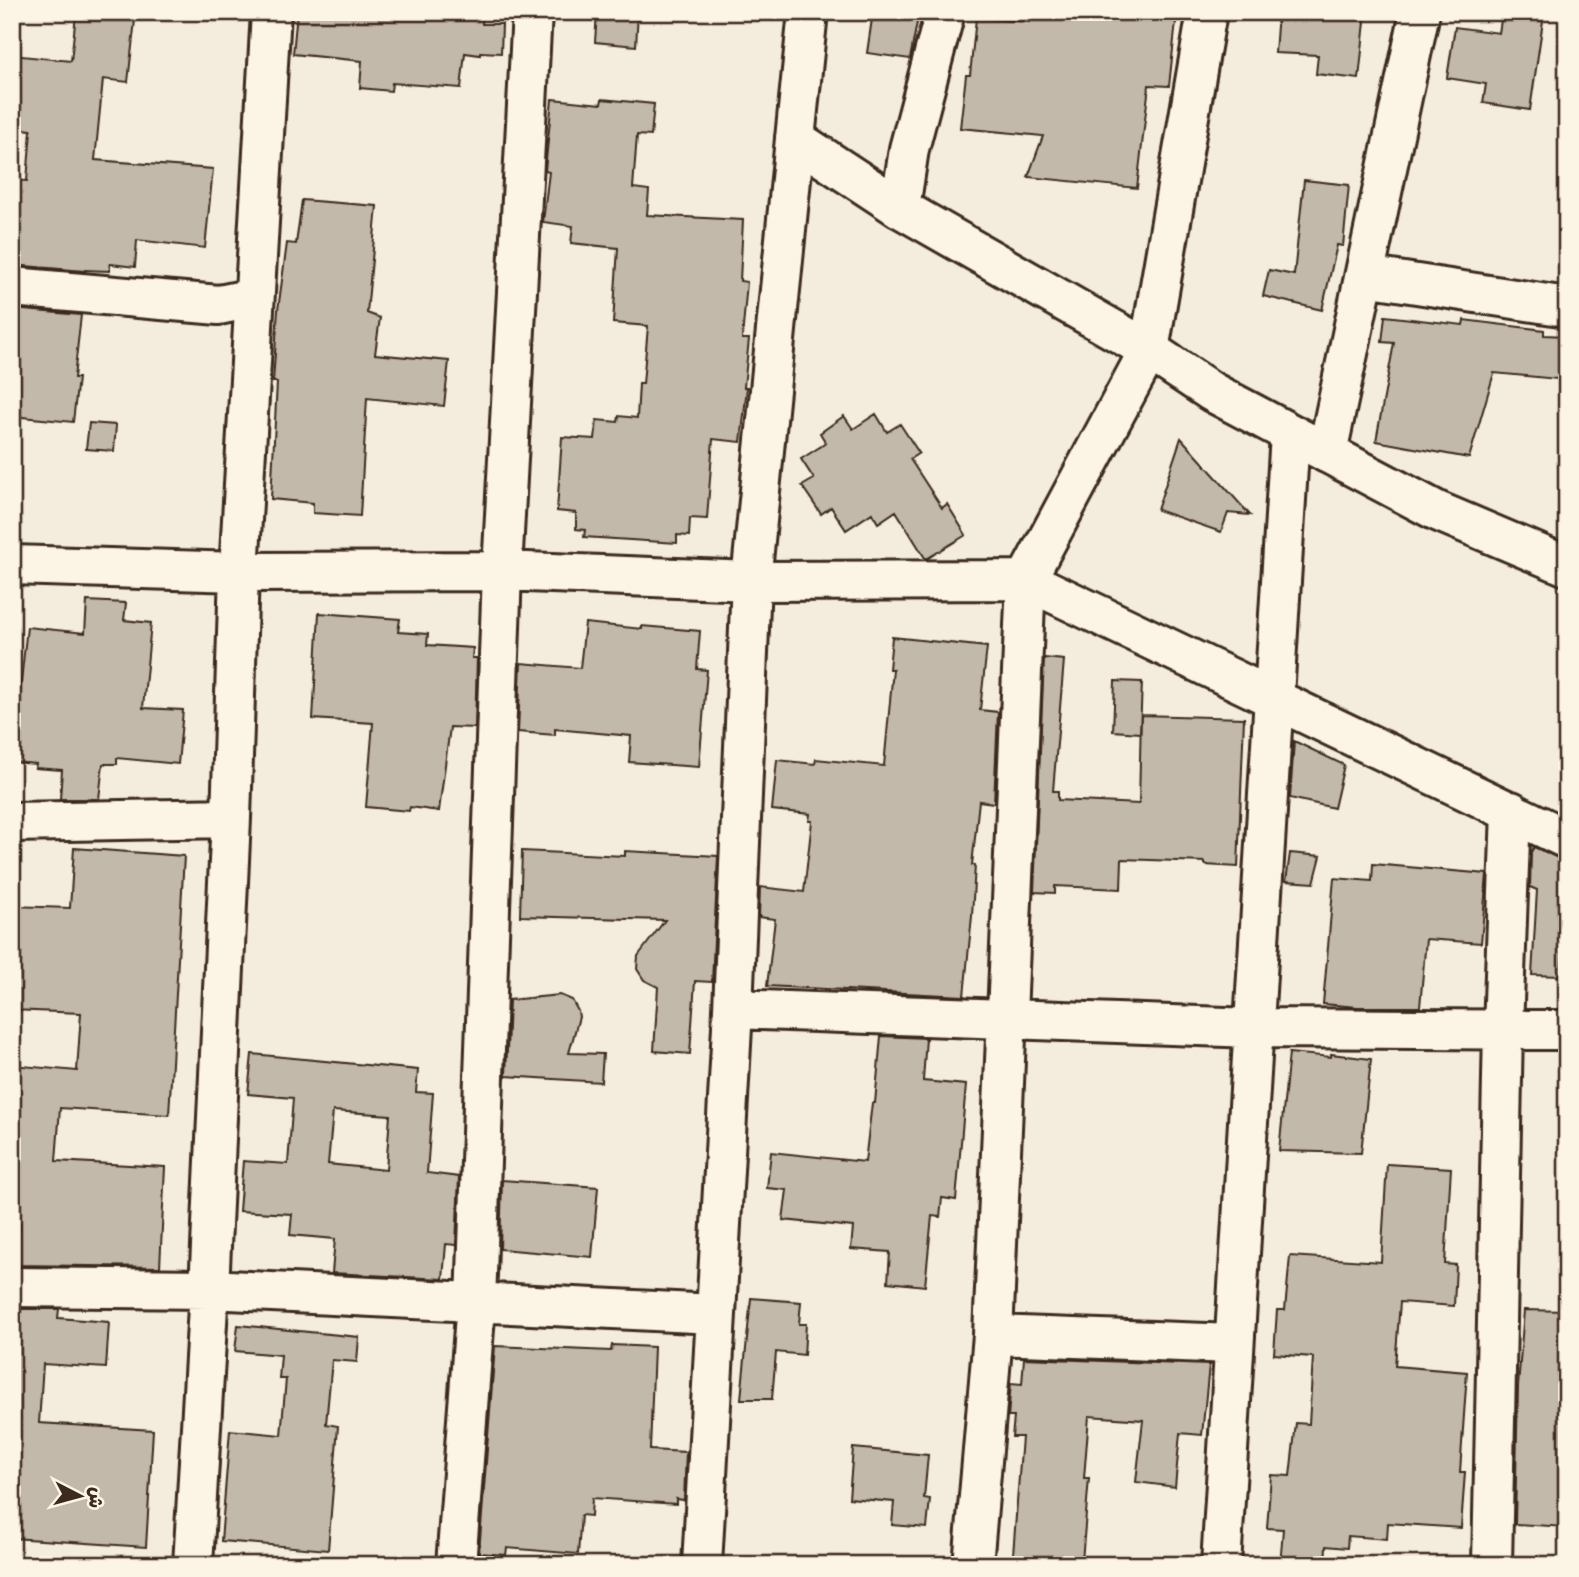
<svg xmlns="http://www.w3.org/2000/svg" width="1579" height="1577" font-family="Itim,'Playpen Sans Arabic',sans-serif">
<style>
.building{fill:#c3b9aa;stroke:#3b2a1e;stroke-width:2;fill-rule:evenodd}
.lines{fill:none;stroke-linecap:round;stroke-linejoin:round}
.street-casing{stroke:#3b2a1e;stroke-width:44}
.secondary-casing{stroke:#3b2a1e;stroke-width:44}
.street{stroke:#fcf5e5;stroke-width:38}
.secondary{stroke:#fcf5e5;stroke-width:38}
</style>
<rect width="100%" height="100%" fill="#f4eddd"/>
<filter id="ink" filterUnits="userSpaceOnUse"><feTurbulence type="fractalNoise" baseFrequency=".0143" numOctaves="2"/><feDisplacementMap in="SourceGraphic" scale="14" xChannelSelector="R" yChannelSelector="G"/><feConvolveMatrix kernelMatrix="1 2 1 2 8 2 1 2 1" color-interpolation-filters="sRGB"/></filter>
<g filter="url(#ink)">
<path class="building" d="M 297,12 L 483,12 L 482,24 L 502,24 L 501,53 L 480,52 L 480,55 L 465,53 L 461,88 L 392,83 L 391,91 L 360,88 L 362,61 L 293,54 Z
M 597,12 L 638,12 L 636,46 L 595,42 Z
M 873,12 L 919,12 L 910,59 L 867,53 Z
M 1031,12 L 1177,12 L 1169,86 L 1149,85 L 1137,188 L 1028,177 L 1043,136 L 960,128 L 966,75 L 970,75 L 976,18 L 1030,22 Z
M 1278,12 L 1366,12 L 1359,79 L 1316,74 L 1318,55 L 1275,53 Z
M 76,14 L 135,20 L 128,82 L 103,79 L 95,160 L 213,169 L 205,248 L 137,240 L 135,267 L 110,264 L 110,271 L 85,270 L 85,271 L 12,265 L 12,180 L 27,181 L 31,130 L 12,128 L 12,55 L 71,61 Z
M 1502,14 L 1543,21 L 1530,110 L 1483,103 L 1486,84 L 1447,78 L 1455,27 L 1499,33 Z
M 552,99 L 601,104 L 602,99 L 654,104 L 651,136 L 637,135 L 633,188 L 649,190 L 647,215 L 743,220 L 740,281 L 747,282 L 742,339 L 749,339 L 744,387 L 747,387 L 741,442 L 713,439 L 707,519 L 690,518 L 689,536 L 677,535 L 677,543 L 584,537 L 585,530 L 576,529 L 576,513 L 557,511 L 562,437 L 595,439 L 597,420 L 618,422 L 619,416 L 637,418 L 639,384 L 643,384 L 648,326 L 613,323 L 618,248 L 571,243 L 573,226 L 543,222 L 549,172 L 545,171 Z
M 1304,180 L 1349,185 L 1343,246 L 1337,245 L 1322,310 L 1263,296 L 1269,270 L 1294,275 Z
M 302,200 L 377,206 L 367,313 L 380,318 L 375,354 L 449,361 L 444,406 L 367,398 L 360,516 L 313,513 L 313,503 L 271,499 L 277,382 L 273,382 L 278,310 L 287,243 L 296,244 Z
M 12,309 L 81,315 L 74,378 L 78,378 L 73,422 L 12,416 Z
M 1385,316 L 1463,325 L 1464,320 L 1544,330 L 1544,335 L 1567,336 L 1567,380 L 1494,373 L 1469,458 L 1376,441 L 1394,343 L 1382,342 Z
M 876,414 L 887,432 L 900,424 L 919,453 L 910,459 L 942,508 L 947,504 L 966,535 L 928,558 L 925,558 L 896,511 L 878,523 L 872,513 L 846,530 L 831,507 L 821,514 L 802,486 L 814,479 L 801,459 L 826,443 L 820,433 L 844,416 L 853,429 Z
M 89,423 L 116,425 L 114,451 L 86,449 Z
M 1181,438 L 1250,515 L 1228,513 L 1221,532 L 1157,510 Z
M 87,601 L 126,603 L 124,620 L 151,623 L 143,708 L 183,710 L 178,764 L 117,758 L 117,764 L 103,764 L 99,799 L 60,799 L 62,770 L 35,768 L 36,764 L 12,762 L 27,627 L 85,633 Z
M 319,613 L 400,619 L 398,632 L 428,634 L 427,645 L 473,648 L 472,658 L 477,658 L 475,728 L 450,727 L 439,811 L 410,807 L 409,811 L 366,807 L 373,723 L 313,719 Z
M 585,623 L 642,629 L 642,626 L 700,631 L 697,669 L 707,670 L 699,767 L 629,762 L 631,736 L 555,729 L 555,735 L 518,732 L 521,663 L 580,668 Z
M 892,637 L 987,647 L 980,710 L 998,712 L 994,803 L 979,801 L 972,865 L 975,865 L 972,916 L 964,996 L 767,986 L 775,919 L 759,917 L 760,887 L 804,892 L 812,821 L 809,821 L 810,814 L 772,810 L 777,760 L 815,764 L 816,759 L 884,766 L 893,669 L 889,669 Z
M 1044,658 L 1064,660 L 1053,791 L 1058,791 L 1058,800 L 1139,804 L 1141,715 L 1244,718 L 1238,867 L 1205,865 L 1205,862 L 1122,859 L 1121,889 L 1055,886 L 1055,893 L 1034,892 Z
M 1115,681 L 1142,682 L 1140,733 L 1113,731 Z
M 1294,741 L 1344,765 L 1334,808 L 1290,798 Z
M 1534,847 L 1567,862 L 1567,918 L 1565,917 L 1561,976 L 1532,975 L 1537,890 L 1530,887 L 1531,852 Z
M 74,848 L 184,856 L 169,1115 L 60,1108 L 56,1161 L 165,1167 L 160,1267 L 16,1265 L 20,1224 L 12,1223 L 12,1065 L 77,1071 L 81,1013 L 12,1010 L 12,906 L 70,908 Z
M 522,851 L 625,856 L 625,851 L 718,856 L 712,982 L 695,981 L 690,1054 L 654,1051 L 658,987 L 644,980 L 637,969 L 638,956 L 665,920 L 520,916 Z
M 1290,853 L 1321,856 L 1314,883 L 1286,881 Z
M 1373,864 L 1487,874 L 1481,943 L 1426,939 L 1420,1007 L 1358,1007 L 1323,1004 L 1334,878 L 1372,881 Z
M 560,995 L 572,1000 L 578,1011 L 579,1017 L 569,1053 L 603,1054 L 601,1082 L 506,1076 L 509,1000 Z
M 881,1036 L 926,1038 L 923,1081 L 966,1085 L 956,1200 L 942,1198 L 940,1217 L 932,1216 L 925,1286 L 888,1282 L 890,1252 L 851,1249 L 853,1227 L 783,1220 L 787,1190 L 767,1188 L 771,1152 L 865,1162 L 872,1103 L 875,1103 Z
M 1289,1053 L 1331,1057 L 1331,1054 L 1371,1059 L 1361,1153 L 1279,1151 Z
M 252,1054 L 418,1070 L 416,1092 L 433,1093 L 427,1173 L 459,1177 L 456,1245 L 446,1244 L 443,1279 L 332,1273 L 335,1239 L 290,1235 L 292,1214 L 239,1211 L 243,1161 L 288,1164 L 293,1098 L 248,1094 ZM 333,1111 L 390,1115 L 386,1170 L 328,1164 Z
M 1387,1164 L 1451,1168 L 1445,1264 L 1456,1265 L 1454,1306 L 1400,1302 L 1395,1366 L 1467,1372 L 1460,1472 L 1465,1472 L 1461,1528 L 1388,1523 L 1387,1539 L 1348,1536 L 1347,1548 L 1326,1546 L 1325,1565 L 1280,1565 L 1283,1529 L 1267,1528 L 1271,1475 L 1290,1476 L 1296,1423 L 1309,1424 L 1313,1357 L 1274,1354 L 1277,1310 L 1285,1310 L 1290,1256 L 1381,1262 Z
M 502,1180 L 598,1187 L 592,1257 L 500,1249 Z
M 751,1298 L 801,1302 L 799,1324 L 806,1324 L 804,1355 L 776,1352 L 772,1399 L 741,1399 Z
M 12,1309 L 59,1309 L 58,1318 L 109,1322 L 106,1368 L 43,1364 L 39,1423 L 153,1430 L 146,1547 L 12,1538 Z
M 1524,1310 L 1567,1311 L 1567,1527 L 1515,1524 L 1518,1387 Z
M 238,1325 L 359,1337 L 357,1362 L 332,1360 L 326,1424 L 338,1426 L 328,1550 L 221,1541 L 230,1430 L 281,1435 L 286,1379 L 279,1379 L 281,1355 L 235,1351 Z
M 612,1345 L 654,1347 L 650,1450 L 686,1452 L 684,1500 L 676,1499 L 676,1504 L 592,1498 L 591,1516 L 581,1515 L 578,1554 L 507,1548 L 506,1555 L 479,1553 L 495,1346 L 611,1351 Z
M 1024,1358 L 1209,1365 L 1202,1435 L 1180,1433 L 1175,1487 L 1136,1482 L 1143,1420 L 1089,1416 L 1084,1478 L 1089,1478 L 1082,1561 L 1013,1555 L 1022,1437 L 1012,1437 L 1014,1417 L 1008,1417 L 1011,1383 L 1022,1384 Z
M 853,1448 L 928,1455 L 924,1498 L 930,1499 L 927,1528 L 892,1525 L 894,1502 L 849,1498 Z"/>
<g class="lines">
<defs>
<path id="street" d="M 900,208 L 909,149 L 945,12
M 1365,276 L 1567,307
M 12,287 L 219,305 L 253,298
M 1327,453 L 1420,12
M 12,565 L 239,572 L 502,571 L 751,581 L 1026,580 L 1567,839
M 12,822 L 231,818
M 733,1009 L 1253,1028 L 1567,1030
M 12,1287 L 209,1289 L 715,1314
M 993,1335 L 1234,1344
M 193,1565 L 209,1289 L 231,818 L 239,572 L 271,12
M 456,1565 L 476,1302 L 502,571 L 532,12
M 702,1565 L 733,1009 L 751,581 L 795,139
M 973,1565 L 993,1335 L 1026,580 L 1149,350 L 1207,12
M 1221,1565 L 1290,434
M 1492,1565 L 1503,1029 L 1511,811"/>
<path id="secondary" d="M 808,12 L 795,139 L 900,208 L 1149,350 L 1212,392 L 1437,511 L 1567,566"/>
</defs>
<use href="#street" class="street-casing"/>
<use href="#secondary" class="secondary-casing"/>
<use href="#street" class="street"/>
<use href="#secondary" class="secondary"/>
</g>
</g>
<rect width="1579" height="1577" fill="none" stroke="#fcf5e5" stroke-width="42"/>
<rect x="21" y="21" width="1537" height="1535" fill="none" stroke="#3b2a1e" stroke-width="2.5" filter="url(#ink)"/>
<g transform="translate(80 1496) rotate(96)" stroke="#fcf5e5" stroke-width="5" paint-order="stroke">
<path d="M0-5L12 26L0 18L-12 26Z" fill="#3b2a1e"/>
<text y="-10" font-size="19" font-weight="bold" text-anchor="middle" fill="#3b2a1e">ش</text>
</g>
</svg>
